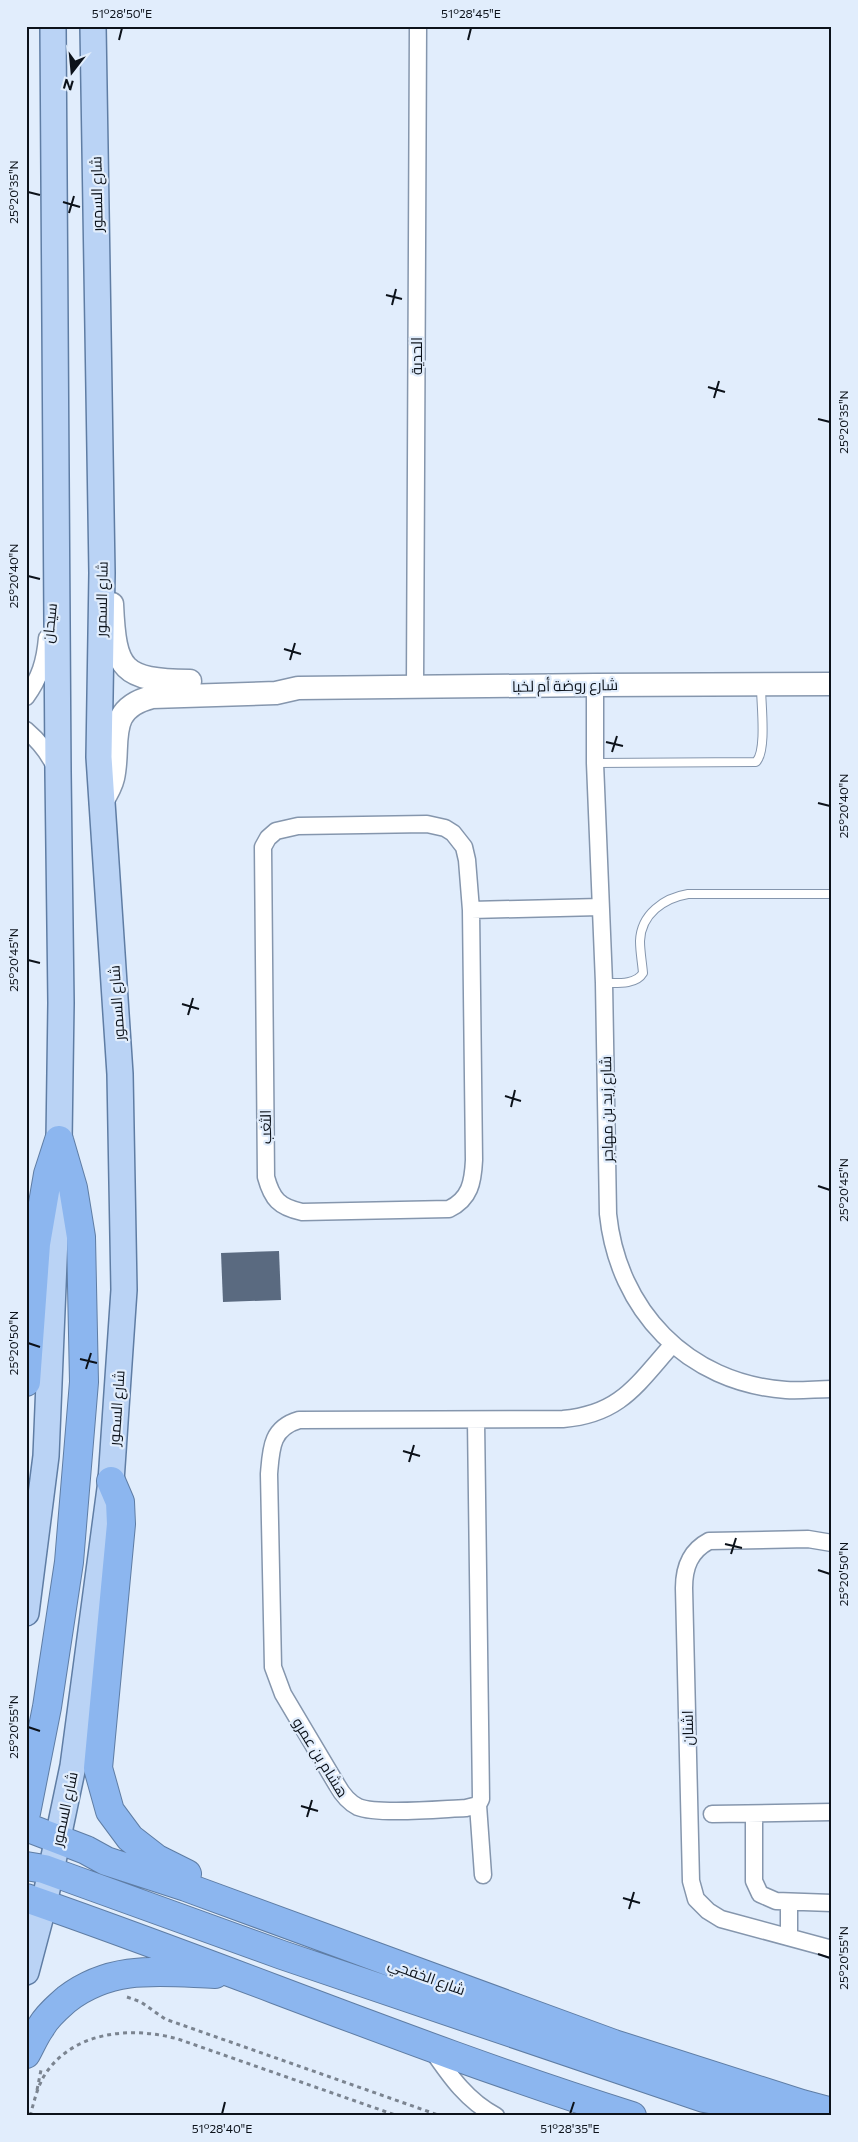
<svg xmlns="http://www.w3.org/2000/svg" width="858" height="2142" font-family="Commissioner,Cairo,sans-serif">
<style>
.building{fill:#5a6a80}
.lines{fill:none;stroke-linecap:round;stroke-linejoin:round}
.lane-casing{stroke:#8596ad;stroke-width:10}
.street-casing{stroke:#8596ad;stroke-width:19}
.secondary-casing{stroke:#8596ad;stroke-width:25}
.primary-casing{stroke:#5f7da4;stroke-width:28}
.highway-casing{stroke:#5f7da4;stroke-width:30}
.path{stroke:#7b8490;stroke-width:3;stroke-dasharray:4 4;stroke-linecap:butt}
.lane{stroke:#fff;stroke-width:8}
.street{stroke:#fff;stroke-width:16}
.secondary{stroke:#fff;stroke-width:22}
.primary{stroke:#bad3f5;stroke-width:25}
.highway{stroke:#8cb6ef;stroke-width:28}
.ticks{fill:none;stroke:#0c121a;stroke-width:2}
.labels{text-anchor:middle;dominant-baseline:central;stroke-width:4.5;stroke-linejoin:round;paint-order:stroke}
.street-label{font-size:15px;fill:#0c121a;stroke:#e1edfc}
.neatline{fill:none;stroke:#0c121a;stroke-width:2}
.ticks-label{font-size:12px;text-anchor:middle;fill:#0c121a}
</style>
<rect width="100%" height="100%" fill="#e1edfc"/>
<path class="building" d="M 279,1251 L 281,1300 L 223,1302 L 221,1253 Z"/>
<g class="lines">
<defs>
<path id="lane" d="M 595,763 L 756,762 C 767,751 761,704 761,687
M 604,983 C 616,983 636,985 643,973 C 642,962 640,951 640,941 C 641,914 664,898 688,894 L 832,894"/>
<path id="street" d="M 595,685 L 595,763 L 604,983 L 608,1214 C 618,1310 687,1383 786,1390 C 801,1391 817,1389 832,1389
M 415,687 L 418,26
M 26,697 C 40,678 45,661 47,638
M 26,730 C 39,741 48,752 55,767
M 427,824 L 445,828 L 453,833 L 464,847 L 467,860 L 471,910 L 474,1160 C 473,1182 470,1199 449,1209 L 302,1212 C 279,1207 272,1199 266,1177 L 263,847 L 268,838 L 276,831 L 298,826 Z
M 471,910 L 600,907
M 476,1420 L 481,1799 L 478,1805 L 466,1808 C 441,1809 378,1815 358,1807 C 348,1802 342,1794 337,1785 L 283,1694 L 273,1667 L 269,1474 C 271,1449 271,1428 299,1420 L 563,1419 C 621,1414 637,1384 673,1344
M 832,1543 L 808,1539 L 709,1541 C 690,1551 684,1567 684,1588 L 691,1881 L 696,1899 L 708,1911 L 721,1919 L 832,1949
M 478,1805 L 483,1875
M 712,1814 L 832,1812
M 754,1814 L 754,1881 L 760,1894 L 776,1901 L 832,1903
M 789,1937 L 789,1902
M 432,2050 C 450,2076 467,2101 496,2116"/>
<path id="secondary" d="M 112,604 C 115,671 122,680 190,681
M 101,803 C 106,795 111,787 113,778 C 121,743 104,709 152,697 L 276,693 L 298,688 L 595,685 L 832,684"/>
<path id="primary" d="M 26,1613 L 46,1456 L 59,1140 L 61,1003 L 58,772 L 53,26
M 26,1972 L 44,1904 L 73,1766 L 111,1481 L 124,1290 L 120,1074 L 99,757 L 102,573 L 93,26"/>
<path id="highway" d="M 26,1382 L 36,1244 L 48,1174 L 59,1140
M 111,1481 L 120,1502 L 121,1524 L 98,1768 L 110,1811 L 130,1838 L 157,1859 L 187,1874
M 26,1813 L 47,1707 L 69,1562 L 84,1382 L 81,1237 L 73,1188 L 59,1140
M 26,1827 L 86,1850 L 106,1861 L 186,1887 L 614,2044 L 802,2104 L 832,2112
M 26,1866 L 44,1869 L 282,1955 L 704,2098 L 750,2106 L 776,2107
M 26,1898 C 229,1968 427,2052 632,2116
M 26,2054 C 31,2045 35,2035 41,2027 C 47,2016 58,2007 67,1999 C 113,1964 161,1972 215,1974"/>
</defs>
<use href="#lane" class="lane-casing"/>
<use href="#street" class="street-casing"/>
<use href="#secondary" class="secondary-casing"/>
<use href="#primary" class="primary-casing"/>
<use href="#highway" class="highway-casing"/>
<path class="path" d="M 127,1997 L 141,2002 L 165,2019 L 441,2116
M 37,2090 L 41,2070
M 30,2116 C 34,2102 37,2088 44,2076 C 72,2031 131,2026 178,2039 L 398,2116"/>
<use href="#lane" class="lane"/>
<use href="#street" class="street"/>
<use href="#secondary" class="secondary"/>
<use href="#primary" class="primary"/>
<use href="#highway" class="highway"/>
</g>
<path class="ticks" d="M 119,40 L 122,28M 468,40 L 471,28M 28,192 L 40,195M 63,202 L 80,207M 69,213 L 74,196M 386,295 L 402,299M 392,305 L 396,289M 708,387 L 725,392M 714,398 L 719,381M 818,419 L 830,422M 28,576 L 40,579M 284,649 L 301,654M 290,660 L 295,643M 606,742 L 623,746M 612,752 L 617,736M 818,803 L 830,806M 28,960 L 40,963M 182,1004 L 199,1009M 188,1015 L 193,998M 505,1096 L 521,1101M 511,1107 L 515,1090M 818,1186 L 830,1190M 28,1343 L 40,1347M 80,1359 L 97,1363M 86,1369 L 91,1353M 403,1451 L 420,1456M 409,1462 L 414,1445M 725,1544 L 742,1548M 731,1554 L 736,1538M 818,1570 L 830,1574M 28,1727 L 40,1731M 301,1806 L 318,1811M 307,1817 L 312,1800M 623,1898 L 640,1903M 629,1909 L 634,1892M 818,1954 L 830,1958M 222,2114 L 225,2102M 570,2114 L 574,2102"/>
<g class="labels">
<g class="street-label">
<text transform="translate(96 194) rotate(-91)">شارع السمور</text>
<text transform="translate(416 356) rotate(-90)">الحدية</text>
<text transform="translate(101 599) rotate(-89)">شارع السمور</text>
<text transform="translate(49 623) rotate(-84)">سيحان</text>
<text transform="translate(565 685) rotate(-1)">شارع روضة أم لخبا</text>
<text transform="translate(116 1003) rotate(-94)">شارع السمور</text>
<text transform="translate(606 1109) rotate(-91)">شارع زيد بن مهاجر</text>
<text transform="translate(265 1127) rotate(-91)">الثغب</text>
<text transform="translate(116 1408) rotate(-86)">شارع السمور</text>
<text transform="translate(687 1728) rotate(-91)">اشنان</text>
<text transform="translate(321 1757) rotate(58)">هشام بن عمرو</text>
<text transform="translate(64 1809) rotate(-78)">شارع السمور</text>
<text transform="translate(427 1976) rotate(20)">شارع الخفجي</text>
</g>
</g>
<rect width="858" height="2142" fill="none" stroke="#e1edfc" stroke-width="55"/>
<g transform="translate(72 72) rotate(196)" stroke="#e1edfc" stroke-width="4" paint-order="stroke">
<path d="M0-4L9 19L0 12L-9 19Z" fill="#0c121a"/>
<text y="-8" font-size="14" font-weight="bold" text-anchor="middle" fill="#0c121a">N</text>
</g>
<rect x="28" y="28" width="802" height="2086" class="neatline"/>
<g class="ticks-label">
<text x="122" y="18">51°28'50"E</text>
<text x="471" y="18">51°28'45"E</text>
<text transform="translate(14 192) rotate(-90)" y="4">25°20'35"N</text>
<text transform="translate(844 422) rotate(-90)" y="4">25°20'35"N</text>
<text transform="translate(14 576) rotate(-90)" y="4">25°20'40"N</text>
<text transform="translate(844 806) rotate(-90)" y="4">25°20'40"N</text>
<text transform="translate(14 960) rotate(-90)" y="4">25°20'45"N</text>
<text transform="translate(844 1190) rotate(-90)" y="4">25°20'45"N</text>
<text transform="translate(14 1343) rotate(-90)" y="4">25°20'50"N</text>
<text transform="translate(844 1574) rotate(-90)" y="4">25°20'50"N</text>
<text transform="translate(14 1727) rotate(-90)" y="4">25°20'55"N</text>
<text transform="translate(844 1958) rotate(-90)" y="4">25°20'55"N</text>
<text x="222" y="2133">51°28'40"E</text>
<text x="570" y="2133">51°28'35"E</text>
</g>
</svg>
